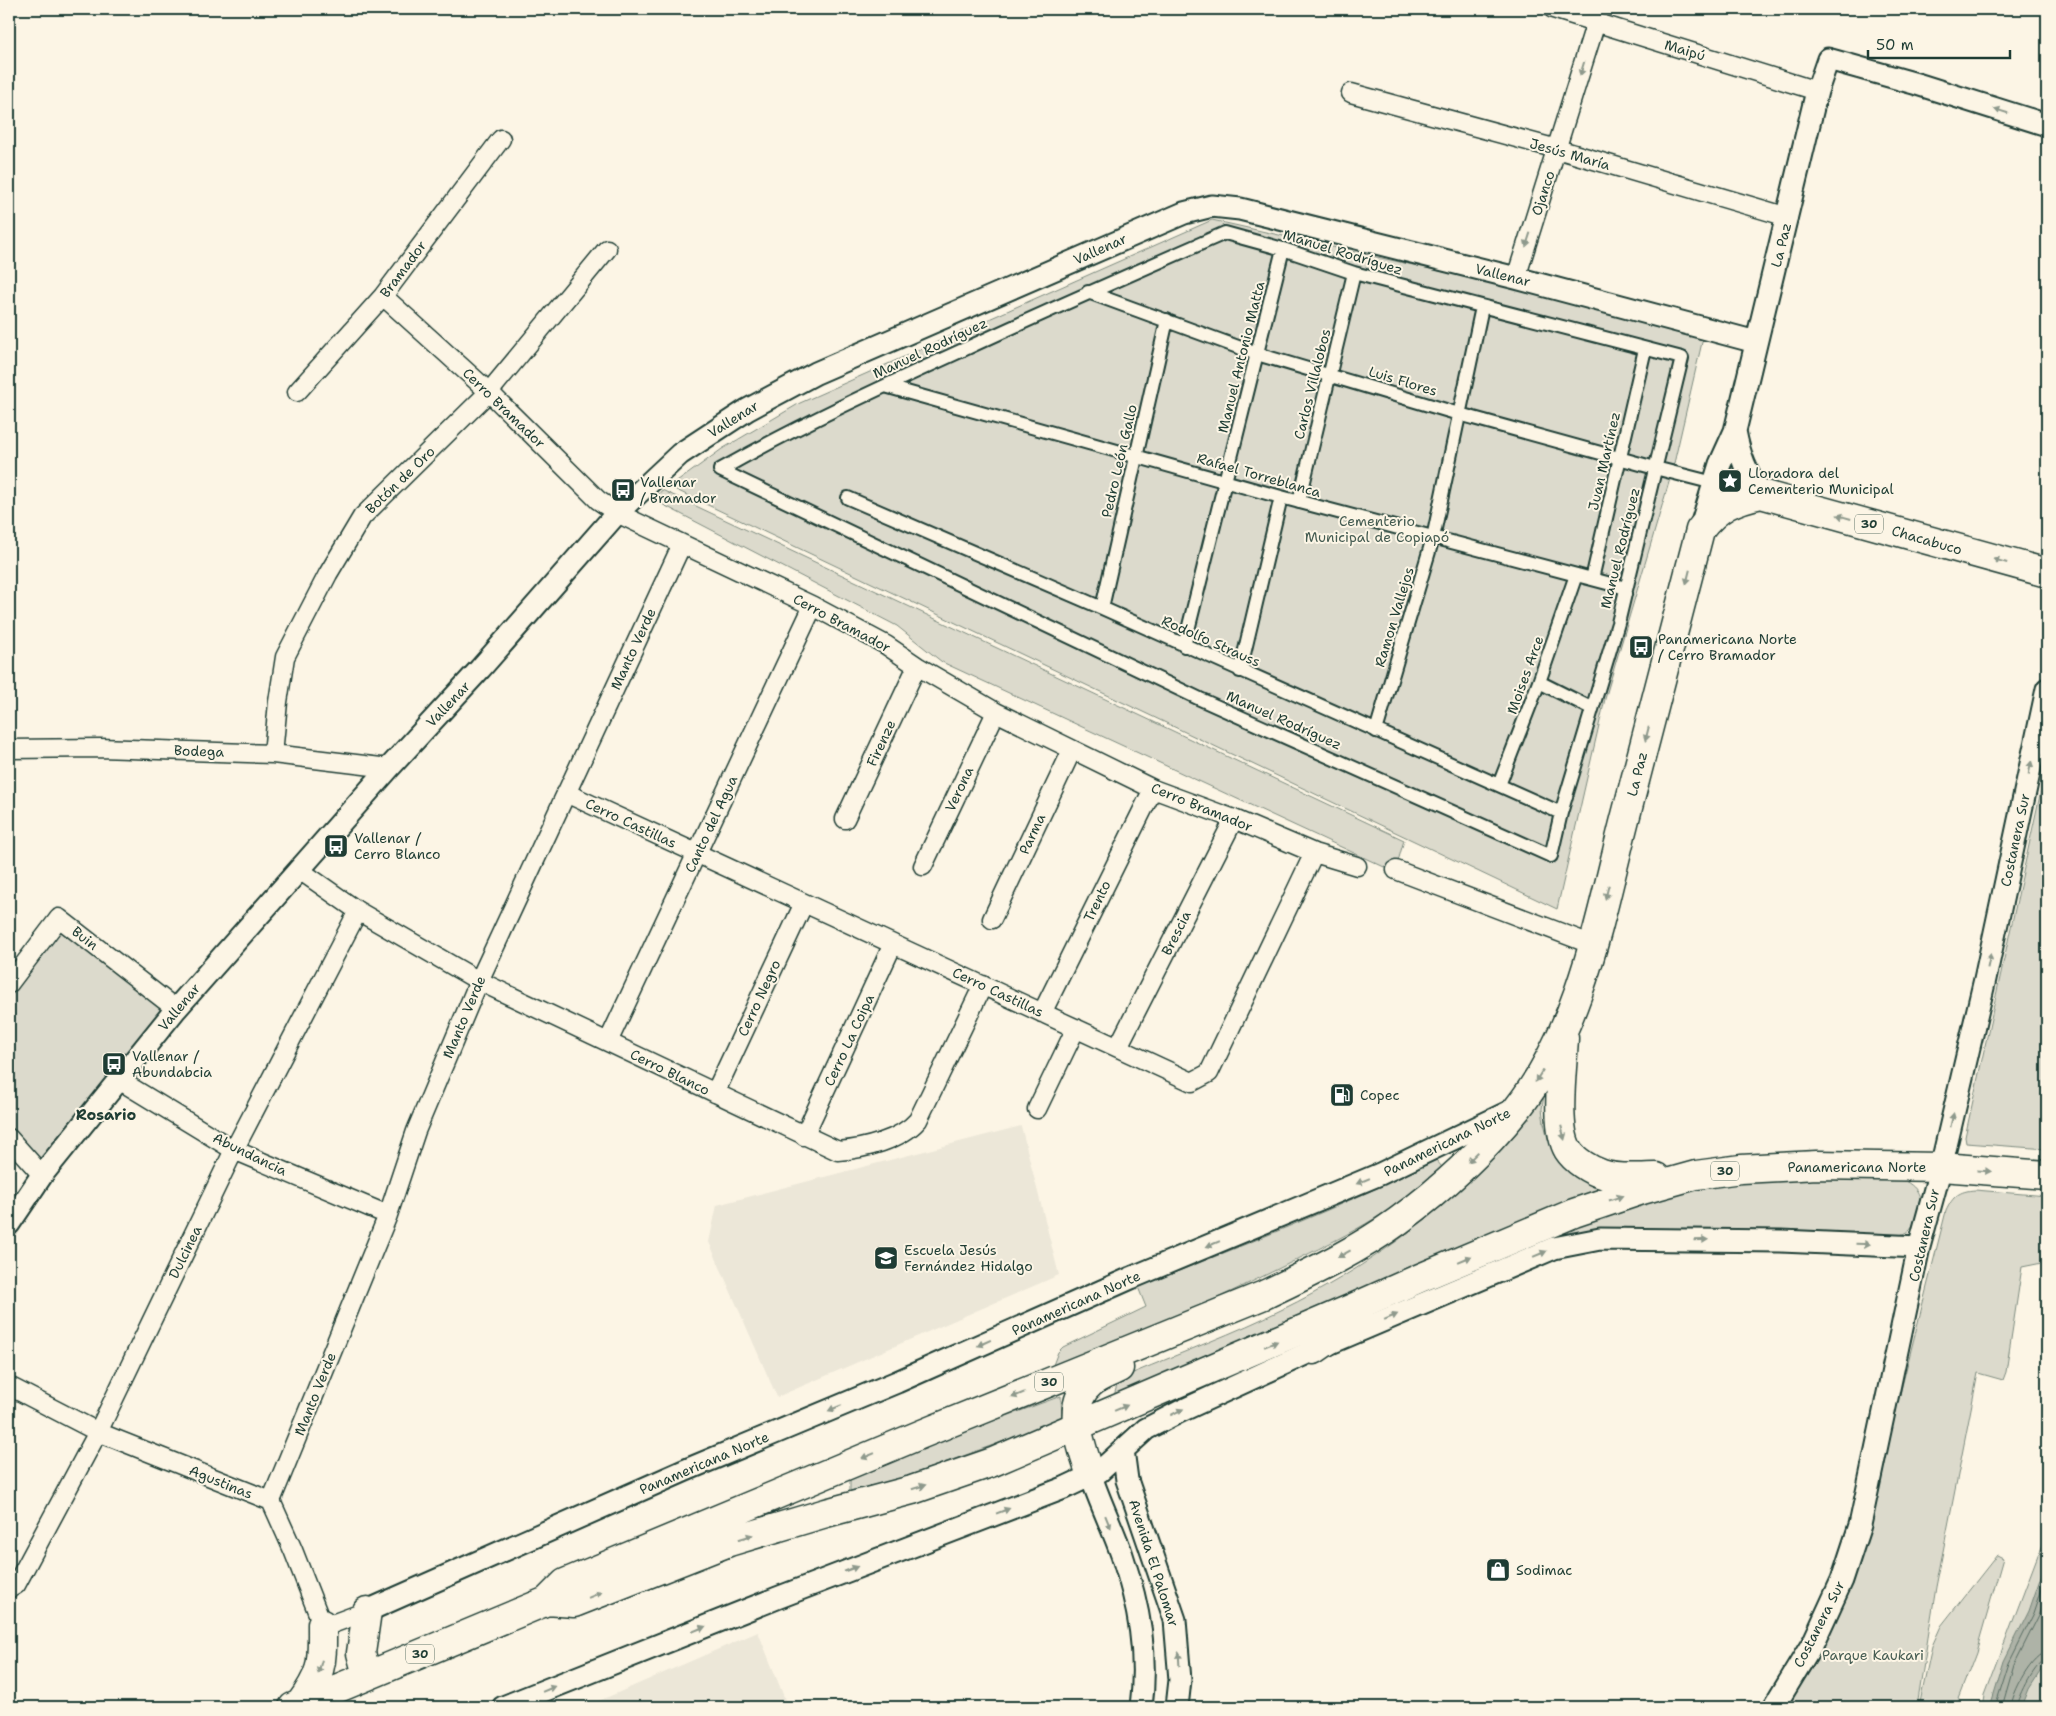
<svg xmlns="http://www.w3.org/2000/svg" width="2056" height="1716" font-family="'Shantell Sans',sans-serif">
<style>
.built{fill:#ece7d8}
.green{fill:#dcdacc;stroke:#7e8c80}
.water{fill:#aeb3a7;stroke:#758479}
.lines{fill:none;stroke-linecap:round;stroke-linejoin:round}
.shore{stroke:#586c62;stroke-width:1}
.pedestrian-casing{stroke:#1f3d34;stroke-width:16}
.minor-casing{stroke:#1f3d34;stroke-width:21}
.tertiary-casing{stroke:#1f3d34;stroke-width:25}
.trunk-casing{stroke:#1f3d34;stroke-width:31}
.pedestrian{stroke:#fcf5e5;stroke-width:12}
.minor{stroke:#fcf5e5;stroke-width:18}
.tertiary{stroke:#fcf5e5;stroke-width:21}
.trunk{stroke:#fcf5e5;stroke-width:28}
.oneway{fill:#8e998c}
.labels{text-anchor:middle;dominant-baseline:central;stroke-width:4;stroke-linejoin:round;paint-order:stroke}
.shield{fill:#fcf5e5;stroke:#617469;stroke-width:1}
.shield-label{font-size:12px;font-weight:bold;fill:#1f3d34}
.street-label{font-size:14px;fill:#1f3d34;stroke:#fcf5e5}
.poi-label{font-size:14px;fill:#1f3d34;stroke:#fcf5e5;text-anchor:start}
.park-label{font-size:14px;fill:#455c52;stroke:#fcf5e5}
.neighbourhood-label{font-size:15px;font-weight:bold;fill:#1f3d34;stroke:#fcf5e5}
</style>
<rect width="100%" height="100%" fill="#fcf5e5"/>
<filter id="ink" filterUnits="userSpaceOnUse"><feTurbulence type="fractalNoise" baseFrequency=".02" numOctaves="2"/><feDisplacementMap in="SourceGraphic" scale="10" xChannelSelector="R" yChannelSelector="G"/><feConvolveMatrix kernelMatrix="1 2 1 2 8 2 1 2 1" color-interpolation-filters="sRGB"/></filter>
<g filter="url(#ink)">
<path class="built" d="M 1021,1126 L 1059,1275 L 777,1397 L 709,1242 L 717,1205 Z
M 758,1632 L 788,1707 L 585,1707 Z"/>
<path class="green" d="M 1212,220 L 1471,278 L 1703,338 L 1672,472 L 1605,699 L 1557,909 L 670,487 L 722,449 L 800,403 Z
M 662,490 L 1404,840 L 1395,872 L 942,662 L 897,626 L 654,500 Z
M 2047,763 L 2047,1149 L 1966,1143 L 1965,1137 Z
M 59,918 L 176,1009 L 42,1175 L 9,1138 L 9,984 Z
M 1546,1080 L 1542,1109 L 1544,1123 L 1548,1139 L 1560,1159 L 1612,1186 L 1573,1198 L 1114,1396 L 1117,1385 L 1133,1373 C 1183,1352 1235,1333 1283,1309 C 1361,1271 1442,1215 1499,1149 C 1517,1129 1531,1103 1546,1080 Z
M 1436,1160 L 1442,1167 C 1403,1207 1349,1234 1300,1258 C 1262,1277 1225,1295 1187,1312 C 1143,1331 1098,1347 1053,1365 L 1058,1352 L 1063,1347 L 1146,1307 L 1138,1287 C 1239,1247 1339,1208 1436,1160 Z
M 1772,1178 L 1899,1178 C 1919,1187 1925,1197 1916,1218 C 1913,1227 1909,1232 1900,1235 L 1556,1238 L 1558,1235 L 1622,1208 L 1708,1186 Z
M 1975,1190 L 2047,1196 L 2047,1262 L 2022,1267 L 2006,1372 L 2003,1380 L 1978,1373 L 1936,1587 L 1917,1707 L 1787,1707 L 1811,1669 L 1856,1569 L 1946,1211 C 1953,1196 1959,1191 1975,1190 Z
M 1061,1396 L 1062,1420 L 886,1484 L 850,1491 L 850,1478 L 876,1464 Z
M 2047,1531 L 2047,1707 L 1983,1707 L 1985,1695 Z
M 1997,1555 L 2003,1558 L 1976,1652 L 1955,1707 L 1919,1707 L 1932,1646 L 1941,1626 Z"/>
<path class="water" d="M 2047,1559 L 2047,1661 L 2029,1689 L 2022,1707 L 1990,1707 L 2004,1661 L 2029,1611 Z"/>
<g class="lines">
<path class="shore" d="M 1995,1707 L 2009,1663 L 2034,1613 L 2047,1574
M 2002,1707 L 2014,1665 L 2039,1615 L 2047,1593
M 2011,1707 C 2012,1693 2032,1654 2047,1653
M 2017,1707 C 2019,1696 2036,1661 2047,1659"/>
<defs>
<path id="pedestrian" d="M 1225,233 L 1283,249 L 1354,273 L 1682,358 L 1618,623 L 1561,813 L 1551,856 L 1200,699 L 720,470 C 799,425 882,387 965,349 C 1051,309 1138,271 1225,233 Z
M 1088,292 L 1257,354 L 1459,414 L 1655,468 L 1714,483
M 885,386 L 1281,497 L 1626,588
M 848,498 L 1102,608 L 1561,813
M 1299,502 L 1354,273
M 1592,579 L 1645,349
M 1102,608 L 1167,320
M 1184,646 L 1283,249
M 1240,671 L 1281,497
M 1539,682 L 1591,708
M 1376,731 L 1433,538 L 1482,307
M 1499,785 L 1539,682 L 1576,575"/>
<path id="minor" d="M 1553,9 L 1817,91
M 1351,93 L 1557,149 L 1788,217
M 1516,278 L 1596,22
M 383,296 L 489,392 L 598,500 L 617,513 L 813,606 L 886,645 L 917,666 L 996,712 L 1153,789 L 1234,819 L 1314,853 L 1357,866
M 297,392 L 383,296 L 501,139
M 9,749 L 100,748 L 273,754 L 389,768
M 273,754 L 278,702 L 285,657 L 328,574 L 362,517 L 489,392 L 607,249
M 566,793 L 1192,1082 L 1209,1073 L 1314,853
M 845,819 L 917,666
M 923,866 L 996,712
M 298,869 L 358,911 L 479,981 L 838,1151 C 864,1149 901,1140 918,1120 L 983,985
M 1396,870 L 1593,945
M 992,919 L 1072,750
M 9,984 L 59,918 L 176,1009
M 1042,1013 L 1153,789
M 608,1042 L 813,606
M 1118,1047 L 1234,819
M 119,1080 L 234,1150 L 388,1215
M 715,1093 L 804,903
M 1037,1109 L 1076,1028
M 804,1136 L 893,944
M 9,1138 L 42,1175
M 9,1386 L 98,1432 L 271,1501 L 293,1550 L 322,1624 L 332,1624 L 367,1611
M 271,1501 L 388,1215 L 416,1131 L 479,981 L 682,544
M 9,1589 L 16,1585 L 98,1432 L 234,1150 L 358,911"/>
<path id="tertiary" d="M 1735,431 C 1740,457 1746,472 1761,494
M 1700,529 L 1720,464 L 1735,431 L 1817,91 L 1828,59 L 1917,84 L 2047,125
M 9,1224 L 42,1175 L 176,1009 L 389,768 L 480,669 L 617,513 L 680,454 L 747,410 L 816,373 L 1184,213 L 1212,206 L 1240,209 L 1516,278 L 1756,342
M 1123,1450 L 1127,1480 L 1175,1620 L 1180,1680 L 1177,1707
M 1091,1476 C 1100,1503 1113,1529 1122,1555 C 1139,1606 1148,1654 1141,1707
M 367,1611 L 686,1470 L 897,1382 L 1131,1278 L 1380,1174 L 1513,1110
M 503,1707 L 777,1598 L 1064,1488 L 1100,1471 L 1146,1429 L 1179,1412 L 1314,1350 L 1554,1248 L 1600,1239 L 1781,1241 L 1919,1247
M 1774,1707 L 1814,1641 L 1842,1580 L 1860,1525 L 1919,1247 L 1941,1167 L 1985,979 L 2047,689"/>
<path id="trunk" d="M 1564,1038 C 1563,1066 1554,1127 1568,1150 C 1575,1161 1590,1170 1602,1174 C 1619,1180 1639,1177 1656,1177
M 1314,1350 L 1359,1319
M 1091,1476 C 1083,1449 1063,1405 1091,1383 C 1099,1376 1110,1373 1119,1368
M 547,1601 L 574,1603 L 729,1542 L 826,1513 L 912,1490 L 993,1462 L 1350,1309 L 1420,1278 L 1574,1213 L 1642,1190 L 1696,1175 L 1741,1169 L 1817,1165 L 1941,1167 L 2047,1175
M 367,1675 L 361,1653 L 367,1611
M 300,1704 C 324,1671 322,1663 322,1624
M 293,1707 L 547,1601 L 565,1583 L 922,1434 L 1264,1295 C 1310,1273 1357,1251 1398,1221 C 1442,1189 1483,1151 1517,1109 C 1581,1028 1600,917 1625,819 C 1650,722 1675,626 1700,530 C 1718,507 1733,500 1761,494 L 2047,573"/>
</defs>
<use href="#pedestrian" class="pedestrian-casing"/>
<use href="#minor" class="minor-casing"/>
<use href="#tertiary" class="tertiary-casing"/>
<use href="#trunk" class="trunk-casing"/>
<use href="#pedestrian" class="pedestrian"/>
<use href="#minor" class="minor"/>
<use href="#tertiary" class="tertiary"/>
<use href="#trunk" class="trunk"/>
</g>
<defs><path id="oneway-solid" d="M-6-.8H1V-3.2L6.5 0L1 3.2V.8H-6Z" transform="scale(1.25)"/></defs>
<g class="oneway">
<use href="#oneway-solid" transform="translate(1582 69) rotate(107)"/>
<use href="#oneway-solid" transform="translate(2001 111) rotate(-162)"/>
<use href="#oneway-solid" transform="translate(1528 240) rotate(108)"/>
<use href="#oneway-solid" transform="translate(1844 517) rotate(-164)"/>
<use href="#oneway-solid" transform="translate(2000 561) rotate(-164)"/>
<use href="#oneway-solid" transform="translate(1688 577) rotate(104)"/>
<use href="#oneway-solid" transform="translate(1647 734) rotate(104)"/>
<use href="#oneway-solid" transform="translate(2030 768) rotate(-78)"/>
<use href="#oneway-solid" transform="translate(1607 892) rotate(104)"/>
<use href="#oneway-solid" transform="translate(1989 961) rotate(-78)"/>
<use href="#oneway-solid" transform="translate(1539 1076) rotate(122)"/>
<use href="#oneway-solid" transform="translate(1952 1120) rotate(-77)"/>
<use href="#oneway-solid" transform="translate(1563 1133) rotate(76)"/>
<use href="#oneway-solid" transform="translate(1473 1157) rotate(135)"/>
<use href="#oneway-solid" transform="translate(1984 1171) rotate(4)"/>
<use href="#oneway-solid" transform="translate(1363 1181) rotate(157)"/>
<use href="#oneway-solid" transform="translate(1616 1198) rotate(-19)"/>
<use href="#oneway-solid" transform="translate(1701 1240) rotate(-1)"/>
<use href="#oneway-solid" transform="translate(1213 1244) rotate(158)"/>
<use href="#oneway-solid" transform="translate(1863 1244) rotate(2)"/>
<use href="#oneway-solid" transform="translate(1344 1254) rotate(151)"/>
<use href="#oneway-solid" transform="translate(1540 1254) rotate(-23)"/>
<use href="#oneway-solid" transform="translate(1465 1259) rotate(-23)"/>
<use href="#oneway-solid" transform="translate(1391 1317) rotate(-23)"/>
<use href="#oneway-solid" transform="translate(984 1343) rotate(156)"/>
<use href="#oneway-solid" transform="translate(1271 1344) rotate(-23)"/>
<use href="#oneway-solid" transform="translate(1018 1395) rotate(158)"/>
<use href="#oneway-solid" transform="translate(835 1408) rotate(157)"/>
<use href="#oneway-solid" transform="translate(1121 1408) rotate(-23)"/>
<use href="#oneway-solid" transform="translate(1177 1412) rotate(-26)"/>
<use href="#oneway-solid" transform="translate(868 1456) rotate(158)"/>
<use href="#oneway-solid" transform="translate(919 1487) rotate(-18)"/>
<use href="#oneway-solid" transform="translate(1003 1511) rotate(-21)"/>
<use href="#oneway-solid" transform="translate(1108 1522) rotate(68)"/>
<use href="#oneway-solid" transform="translate(746 1537) rotate(-17)"/>
<use href="#oneway-solid" transform="translate(851 1569) rotate(-21)"/>
<use href="#oneway-solid" transform="translate(595 1595) rotate(-22)"/>
<use href="#oneway-solid" transform="translate(699 1629) rotate(-22)"/>
<use href="#oneway-solid" transform="translate(1179 1659) rotate(-93)"/>
<use href="#oneway-solid" transform="translate(320 1667) rotate(105)"/>
<use href="#oneway-solid" transform="translate(549 1689) rotate(-22)"/>
</g>
</g>
<defs>
<symbol id="sight-square" viewBox="-11 -11 22 22"><rect x="-9" y="-9" width="18" height="18" rx="4" fill="#1f3d34" stroke="#fcf5e5"/><path d="M0-6L1.8-2.2L6-1.7L2.9 1.2L3.7 5.4L0 3.3L-3.7 5.4L-2.9 1.2L-6-1.7L-1.8-2.2Z" fill="#fff"/></symbol>
<symbol id="bus-square" viewBox="-11 -11 22 22"><rect x="-9" y="-9" width="18" height="18" rx="4" fill="#1f3d34" stroke="#fcf5e5"/><path d="M-5-6H5V4H4V6H2V4H-2V6H-4V4H-5ZM-3.5-4V0h7V-4ZM-3.5 1.2v1.5H-2V1.2ZM2 1.2v1.5H3.5V1.2Z" fill="#fff"/></symbol>
<symbol id="fuel-square" viewBox="-11 -11 22 22"><rect x="-9" y="-9" width="18" height="18" rx="4" fill="#1f3d34" stroke="#fcf5e5"/><path d="M-5.5-6h7V0h2V4h1.3V-2.5L3-4.5l.8-.8L6-3V5H2.5V1h-1V6h-7ZM-4.2-4.7v3.2H.2V-4.7Z" fill="#fff"/></symbol>
<symbol id="school-square" viewBox="-11 -11 22 22"><rect x="-9" y="-9" width="18" height="18" rx="4" fill="#1f3d34" stroke="#fcf5e5"/><path d="M0-5L7-2L0 1L-7-2ZM-4 1L0 2.5L4 1V4Q0 6-4 4Z" fill="#fff"/></symbol>
<symbol id="shop-square" viewBox="-11 -11 22 22"><rect x="-9" y="-9" width="18" height="18" rx="4" fill="#1f3d34" stroke="#fcf5e5"/><path d="M-5-2.5h2.3a2.7 3.5 0 0 1 5.4 0H5L5.5 6h-11ZM-1.5-2.5h3a1.5 2.3 0 0 0-3 0Z" fill="#fff"/></symbol>
</defs>
<g fill-rule="evenodd">
<use href="#sight-square" x="1716" y="467" width="28" height="28"/>
<use href="#bus-square" x="609" y="476" width="28" height="28"/>
<use href="#bus-square" x="1627" y="633" width="28" height="28"/>
<use href="#bus-square" x="322" y="832" width="28" height="28"/>
<use href="#bus-square" x="100" y="1050" width="28" height="28"/>
<use href="#fuel-square" x="1328" y="1081" width="28" height="28"/>
<use href="#school-square" x="872" y="1244" width="28" height="28"/>
<use href="#shop-square" x="1484" y="1556" width="28" height="28"/>
</g>
<g class="labels">
<g class="shield">
<rect x="1855" y="514.5" width="28" height="19" rx="4"/>
<rect x="1711" y="1161.5" width="28" height="19" rx="4"/>
<rect x="1035" y="1372.5" width="28" height="19" rx="4"/>
<rect x="406" y="1644.5" width="28" height="19" rx="4"/>
</g>
<g class="shield-label">
<text x="1869" y="524">30</text>
<text x="1725" y="1171">30</text>
<text x="1049" y="1382">30</text>
<text x="420" y="1654">30</text>
</g>
<g class="street-label">
<text transform="translate(1685 50) rotate(17)">Maipú</text>
<text transform="translate(1570 154) rotate(16)">Jesús María</text>
<text transform="translate(1543 193) rotate(-72)">Ojanco</text>
<text transform="translate(1781 245) rotate(-76)">La Paz</text>
<text transform="translate(1100 249) rotate(-24)">Vallenar</text>
<text transform="translate(1343 252) rotate(17)">Manuel Rodríguez</text>
<text transform="translate(403 269) rotate(-53)">Bramador</text>
<text transform="translate(1503 275) rotate(14)">Vallenar</text>
<text transform="translate(930 348) rotate(-25)">Manuel Rodríguez</text>
<text transform="translate(1241 357) rotate(-76)">Manuel Antonio Matta</text>
<text transform="translate(1403 381) rotate(17)">Luis Flores</text>
<text transform="translate(1312 384) rotate(-76)">Carlos Villalobos</text>
<text transform="translate(504 408) rotate(44)">Cerro Bramador</text>
<text transform="translate(733 419) rotate(-32)">Vallenar</text>
<text transform="translate(1119 461) rotate(-77)">Pedro León Gallo</text>
<text transform="translate(1604 461) rotate(-77)">Juan Martínez</text>
<text transform="translate(1259 475) rotate(16)">Rafael Torreblanca</text>
<text transform="translate(400 480) rotate(-44)">Botón de Oro</text>
<text transform="translate(1927 540) rotate(16)">Chacabuco</text>
<text transform="translate(1620 548) rotate(-76)">Manuel Rodríguez</text>
<text transform="translate(1394 617) rotate(-73)">Ramon Vallejos</text>
<text transform="translate(842 623) rotate(28)">Cerro Bramador</text>
<text transform="translate(1211 641) rotate(24)">Rodolfo Strauss</text>
<text transform="translate(633 649) rotate(-65)">Manto Verde</text>
<text transform="translate(1525 675) rotate(-70)">Moises Arce</text>
<text transform="translate(448 704) rotate(-47)">Vallenar</text>
<text transform="translate(1284 720) rotate(24)">Manuel Rodríguez</text>
<text transform="translate(881 743) rotate(-65)">Firenze</text>
<text transform="translate(199 751) rotate(2)">Bodega</text>
<text transform="translate(1637 774) rotate(-76)">La Paz</text>
<text transform="translate(959 789) rotate(-65)">Verona</text>
<text transform="translate(1202 807) rotate(22)">Cerro Bramador</text>
<text transform="translate(631 823) rotate(25)">Cerro Castillas</text>
<text transform="translate(711 824) rotate(-65)">Canto del Agua</text>
<text transform="translate(1032 834) rotate(-65)">Parma</text>
<text transform="translate(2015 840) rotate(-78)">Costanera Sur</text>
<text transform="translate(1097 901) rotate(-64)">Trento</text>
<text transform="translate(1176 933) rotate(-63)">Brescia</text>
<text transform="translate(85 938) rotate(38)">Buin</text>
<text transform="translate(998 992) rotate(25)">Cerro Castillas</text>
<text transform="translate(759 998) rotate(-65)">Cerro Negro</text>
<text transform="translate(179 1007) rotate(-50)">Vallenar</text>
<text transform="translate(464 1017) rotate(-67)">Manto Verde</text>
<text transform="translate(849 1040) rotate(-65)">Cerro La Coipa</text>
<text transform="translate(670 1072) rotate(26)">Cerro Blanco</text>
<text transform="translate(1447 1142) rotate(-26)">Panamericana Norte</text>
<text transform="translate(250 1154) rotate(26)">Abundancia</text>
<text x="1857" y="1167">Panamericana Norte</text>
<text transform="translate(1924 1235) rotate(-77)">Costanera Sur</text>
<text transform="translate(185 1252) rotate(-64)">Dulcinea</text>
<text transform="translate(1076 1303) rotate(-24)">Panamericana Norte</text>
<text transform="translate(315 1394) rotate(-68)">Manto Verde</text>
<text transform="translate(704 1463) rotate(-23)">Panamericana Norte</text>
<text transform="translate(221 1482) rotate(22)">Agustinas</text>
<text transform="translate(1154 1563) rotate(72)">Avenida El Palomar</text>
<text transform="translate(1819 1624) rotate(-63)">Costanera Sur</text>
</g>
<g class="poi-label">
<text x="1748" y="473">Lloradora del<tspan x="1748" dy="16">Cementerio Municipal</tspan></text>
<text x="640" y="482">Vallenar<tspan x="640" dy="16">/ Bramador</tspan></text>
<text x="1658" y="639">Panamericana Norte<tspan x="1658" dy="16">/ Cerro Bramador</tspan></text>
<text x="354" y="838">Vallenar /<tspan x="354" dy="16">Cerro Blanco</tspan></text>
<text x="132" y="1056">Vallenar /<tspan x="132" dy="16">Abundabcia</tspan></text>
<text x="1360" y="1095">Copec</text>
<text x="904" y="1250">Escuela Jesús<tspan x="904" dy="16">Fernández Hidalgo</tspan></text>
<text x="1516" y="1570">Sodimac</text>
</g>
<g class="park-label">
<text x="1377" y="521">Cementerio<tspan x="1377" dy="16">Municipal de Copiapó</tspan></text>
<text x="1873" y="1655">Parque Kaukari</text>
</g>
<g class="neighbourhood-label">
<text x="106" y="1115">Rosario</text>
</g>
</g>
<rect width="2056" height="1716" fill="none" stroke="#fcf5e5" stroke-width="30"/>
<rect x="15" y="15" width="2026" height="1686" fill="none" stroke="#1f3d34" stroke-width="2" filter="url(#ink)"/>
<path d="M1868 50v8h142v-8" fill="none" stroke="#1f3d34" stroke-width="2.5"/>
<text x="1876" y="50" font-size="15" fill="#1f3d34" stroke="#fcf5e5" stroke-width="4" paint-order="stroke">50 m</text>
</svg>
